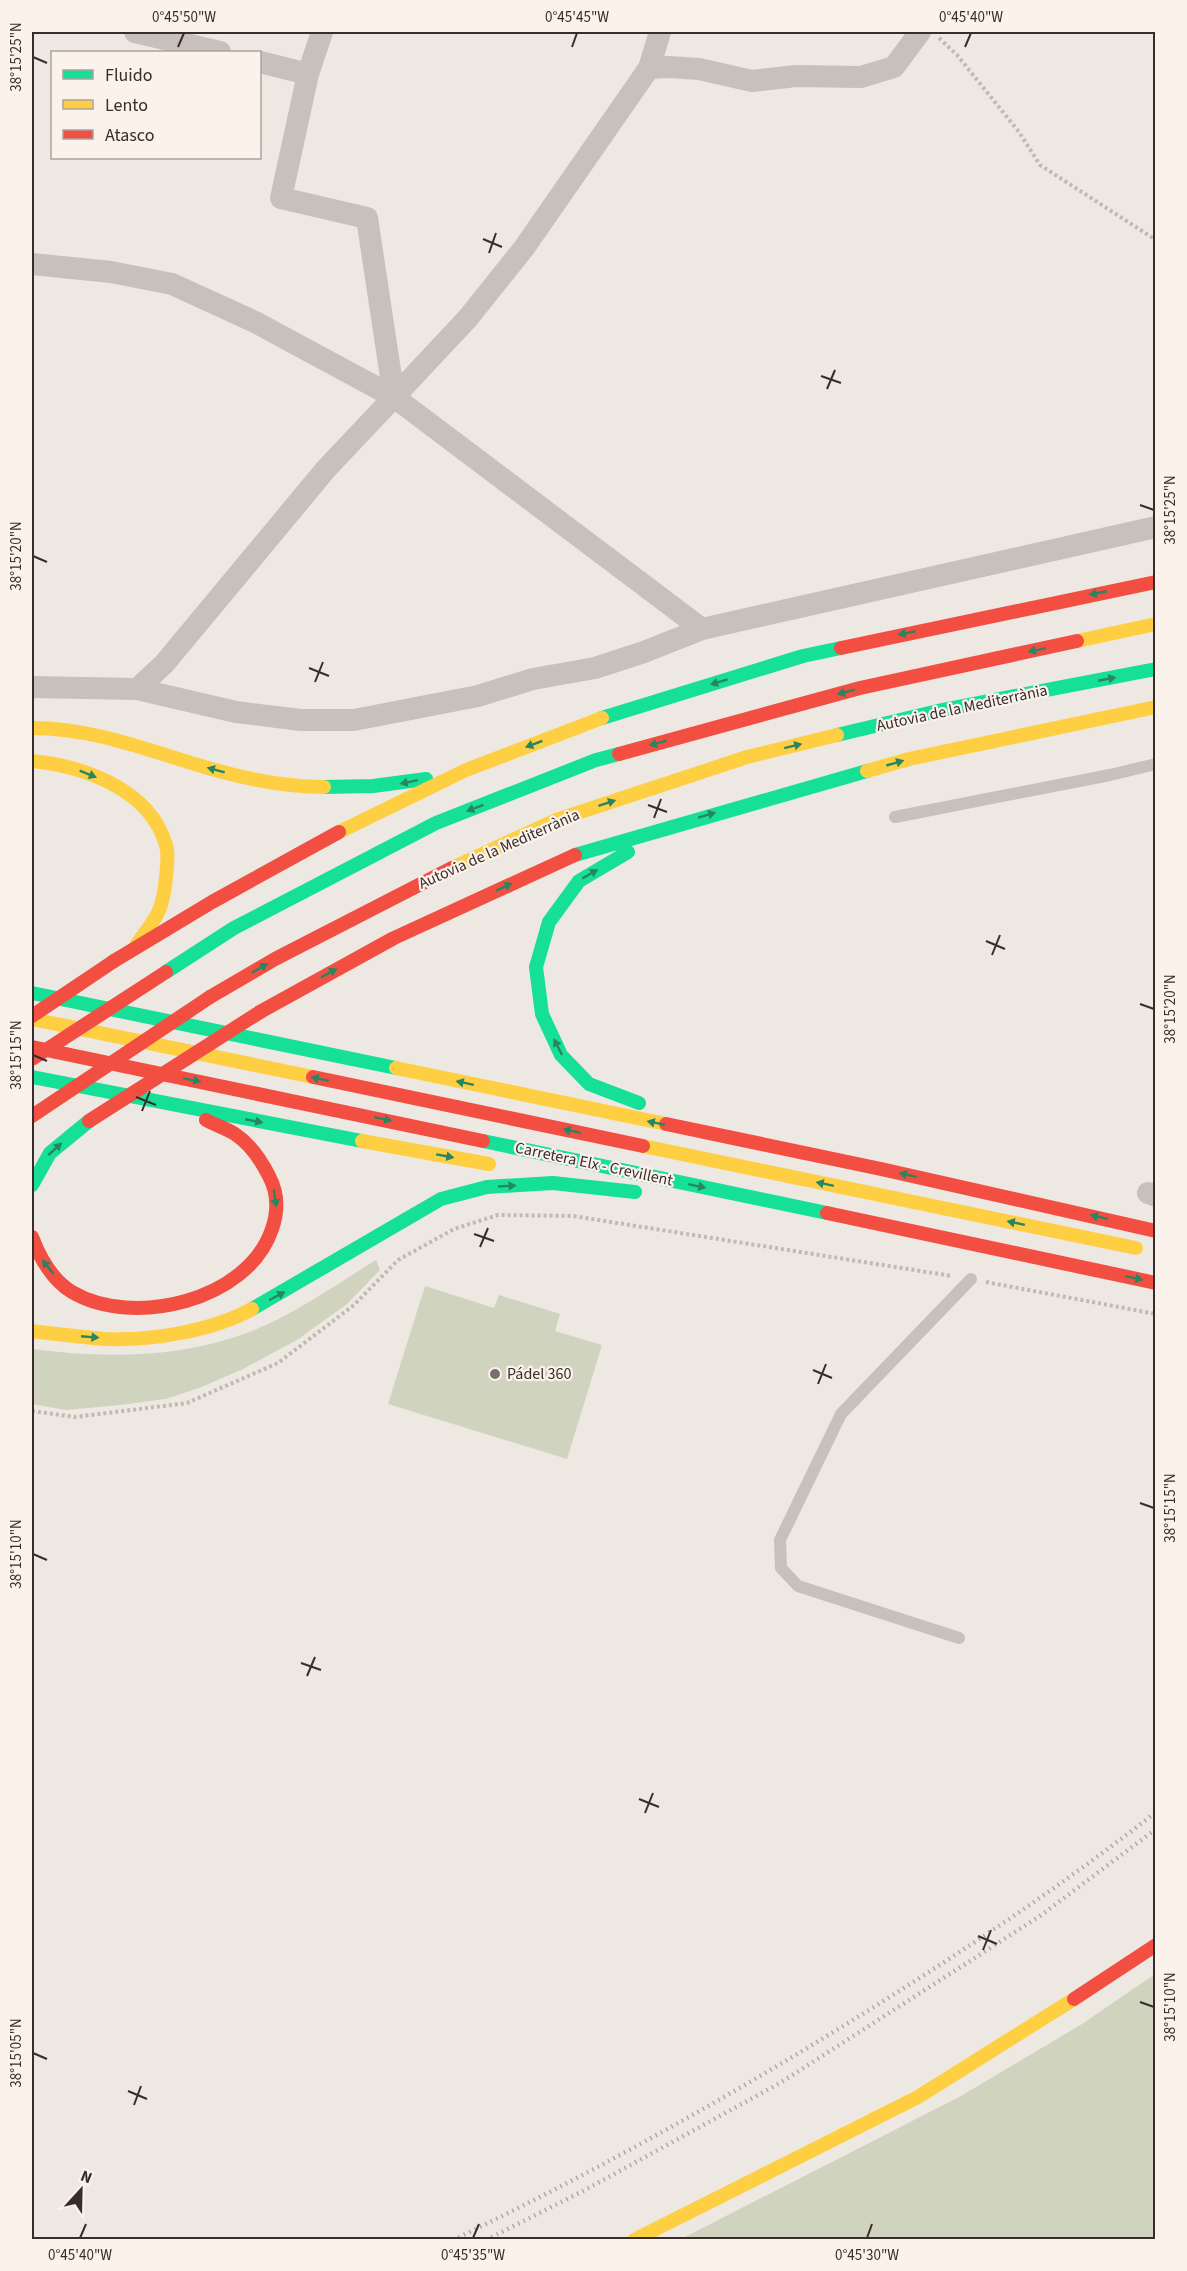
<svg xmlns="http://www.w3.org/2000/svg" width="1187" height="2271" font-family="'Source Sans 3',sans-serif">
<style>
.green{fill:#d0d3be}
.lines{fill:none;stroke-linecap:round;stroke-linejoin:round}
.path{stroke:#c0b9b4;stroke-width:4;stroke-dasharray:3 3;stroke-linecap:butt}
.lane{stroke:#c7c0bc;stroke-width:12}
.street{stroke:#c7c0bc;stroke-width:22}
.fast{stroke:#16e098;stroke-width:14}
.slow{stroke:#ffcf43;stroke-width:14}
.jam{stroke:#f24e42;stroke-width:14}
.rail{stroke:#afa9a6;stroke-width:4.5;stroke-dasharray:1.5 4.5;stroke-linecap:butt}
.jam-bridge{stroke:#f24e42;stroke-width:14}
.oneway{fill:#278661}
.ticks{fill:none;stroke:#382d2a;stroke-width:2}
.poi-dot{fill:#786e6b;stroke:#faf2eb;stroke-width:2}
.labels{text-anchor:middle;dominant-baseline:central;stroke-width:4.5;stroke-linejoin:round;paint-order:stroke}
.street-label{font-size:16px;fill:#382d2a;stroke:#faf2eb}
.poi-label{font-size:16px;fill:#382d2a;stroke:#faf2eb;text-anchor:start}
.neatline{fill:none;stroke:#382d2a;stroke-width:2}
.ticks-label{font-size:15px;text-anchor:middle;fill:#382d2a}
</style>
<rect width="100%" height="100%" fill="#eee8e3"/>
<path class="green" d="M 376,1260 L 380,1270 L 347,1304 L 297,1340 L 241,1370 L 199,1388 L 166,1399 L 120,1405 L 66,1410 L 32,1404 L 32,1349 C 103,1358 180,1359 249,1332 C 294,1315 335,1285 376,1260 Z
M 425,1286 L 494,1308 L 499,1295 L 560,1314 L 555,1331 L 602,1345 L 567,1459 L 388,1404 Z
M 1155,1974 L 1155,2239 L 681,2239 L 961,2096 L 1082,2024 Z"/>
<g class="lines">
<path class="path" d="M 939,38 L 957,55 L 1019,132 L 1040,165 L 1156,240
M 986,1282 L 1156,1314
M 32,1411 L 75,1417 L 187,1403 L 278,1363 L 354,1305 L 398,1260 L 454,1229 L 498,1215 L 573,1216 L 952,1276"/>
<path class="lane" d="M 895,817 L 1110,775 L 1156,764
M 959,1638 L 798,1586 L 781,1568 L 780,1540 L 841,1414 L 971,1279"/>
<path class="street" d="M 135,32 L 220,52
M 322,32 L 308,74 L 281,198 L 367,218 L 394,397
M 920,32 L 894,67 L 861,77 L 796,76 L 752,81 L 699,69 L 669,67 L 649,68 L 524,248 L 468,318 L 394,397 L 702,629 L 1156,527
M 260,62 L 308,74
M 649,68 L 660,32
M 32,264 L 111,272 L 172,284 L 255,322 L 394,397
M 32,687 L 137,689 L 164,664 L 326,469 L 394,397
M 137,689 L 236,712 L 301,720 L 354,720 L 478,696 L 533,679 L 595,668 L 644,652 L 702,629
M 1148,1193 L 1156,1196"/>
<path class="fast" d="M 602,718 L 803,656 L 841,648
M 837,735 L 942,710 L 1156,669
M 324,787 L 373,786 L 426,779
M 628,852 L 579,881 L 549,922 L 536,967 L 542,1014 L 561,1055 L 589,1084 L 639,1103
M 575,855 L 867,771
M 166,972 L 234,928 L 436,823 L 596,760 L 619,754
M 32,993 L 396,1068
M 32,1077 L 362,1141
M 483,1141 L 827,1213
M 32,1185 L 50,1153 L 89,1121
M 252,1309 L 441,1199 L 487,1187 L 553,1183 L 635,1192"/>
<path class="slow" d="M 1077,641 L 1156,624
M 32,728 C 97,728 154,753 215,770 C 251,780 288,787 324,787
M 32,761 C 83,766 150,789 166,845 C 169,855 167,867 166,877 C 165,889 163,902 158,913 C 152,924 144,934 137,944
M 867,771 L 909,759 L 1156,707
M 339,832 L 466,770 L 602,718
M 452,868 L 556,820 L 747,757 L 837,735
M 32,1019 L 313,1077
M 396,1068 L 666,1124
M 362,1141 L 489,1164
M 643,1146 L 1136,1248
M 32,1331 C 56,1334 81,1337 105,1339 C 151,1341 212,1331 252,1309
M 634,2240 L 918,2097 L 1074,1999"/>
<path class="jam" d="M 841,648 L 1156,582
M 619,754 L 860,688 L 1077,641
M 114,961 L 212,902 L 339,832
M 210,997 L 275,959 L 452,868
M 260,1012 L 394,938 L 575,855
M 32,1047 L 483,1141
M 313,1077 L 643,1146
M 666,1124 L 881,1169 L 1156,1231
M 827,1213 L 1156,1283
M 32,1237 C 40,1258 52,1280 72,1292 C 133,1328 248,1301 272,1229 C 278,1212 278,1193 269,1176 C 261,1160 250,1144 235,1134 C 226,1128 215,1125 206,1120
M 1074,1999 L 1156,1945"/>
<path class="rail" d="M 453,2240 C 593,2173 729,2097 861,2015 C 962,1952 1062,1886 1156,1812
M 486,2240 L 585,2190 L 780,2083 L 1040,1916 L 1156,1829"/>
<path class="jam-bridge" d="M 32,1016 L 114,961
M 32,1059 L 166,972
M 32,1116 L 210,997
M 89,1121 L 260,1012"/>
</g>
<defs><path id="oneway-solid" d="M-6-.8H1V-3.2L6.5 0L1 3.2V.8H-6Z" transform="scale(1.5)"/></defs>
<g class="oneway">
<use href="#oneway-solid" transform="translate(1098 593) rotate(169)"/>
<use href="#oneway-solid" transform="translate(907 633) rotate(168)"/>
<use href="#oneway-solid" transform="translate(1037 650) rotate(168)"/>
<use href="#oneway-solid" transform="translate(1107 679) rotate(-11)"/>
<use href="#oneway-solid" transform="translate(719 682) rotate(163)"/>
<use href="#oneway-solid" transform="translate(846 692) rotate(165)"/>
<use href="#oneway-solid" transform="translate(658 743) rotate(165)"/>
<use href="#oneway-solid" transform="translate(534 744) rotate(159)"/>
<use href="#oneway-solid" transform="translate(793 746) rotate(-14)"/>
<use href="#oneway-solid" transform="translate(895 763) rotate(-16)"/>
<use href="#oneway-solid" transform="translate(216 770) rotate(-165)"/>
<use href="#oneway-solid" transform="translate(88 774) rotate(22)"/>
<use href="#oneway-solid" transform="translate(409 782) rotate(168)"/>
<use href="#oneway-solid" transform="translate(607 803) rotate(-18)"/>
<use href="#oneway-solid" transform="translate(475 808) rotate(159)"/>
<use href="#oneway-solid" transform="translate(707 815) rotate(-16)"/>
<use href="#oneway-solid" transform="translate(590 874) rotate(-30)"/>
<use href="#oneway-solid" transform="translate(504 887) rotate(-25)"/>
<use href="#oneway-solid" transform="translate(260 968) rotate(-30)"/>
<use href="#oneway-solid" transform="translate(329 973) rotate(-29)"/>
<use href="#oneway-solid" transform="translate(558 1047) rotate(-117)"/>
<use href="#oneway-solid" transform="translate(320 1079) rotate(-168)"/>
<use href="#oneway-solid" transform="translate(192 1080) rotate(12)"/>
<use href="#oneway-solid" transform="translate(465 1083) rotate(-168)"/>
<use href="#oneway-solid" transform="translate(383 1119) rotate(12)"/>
<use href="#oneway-solid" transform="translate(254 1121) rotate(11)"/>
<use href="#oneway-solid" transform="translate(656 1123) rotate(-168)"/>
<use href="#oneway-solid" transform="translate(572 1131) rotate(-168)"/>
<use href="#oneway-solid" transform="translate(55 1149) rotate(-42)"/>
<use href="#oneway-solid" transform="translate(445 1156) rotate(10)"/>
<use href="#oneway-solid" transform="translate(908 1175) rotate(-168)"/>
<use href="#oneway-solid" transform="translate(825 1184) rotate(-168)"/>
<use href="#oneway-solid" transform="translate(507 1186) rotate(-3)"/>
<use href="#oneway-solid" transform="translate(697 1186) rotate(12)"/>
<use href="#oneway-solid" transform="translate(275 1198) rotate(82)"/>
<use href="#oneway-solid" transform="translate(1099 1217) rotate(-167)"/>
<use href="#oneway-solid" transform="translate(1016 1223) rotate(-168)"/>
<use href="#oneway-solid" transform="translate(48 1267) rotate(-128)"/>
<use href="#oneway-solid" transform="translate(1134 1278) rotate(12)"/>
<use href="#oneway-solid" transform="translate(277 1296) rotate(-28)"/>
<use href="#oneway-solid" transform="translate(90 1337) rotate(5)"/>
</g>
<path class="ticks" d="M 178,47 L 184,33M 572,47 L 577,33M 965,47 L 971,33M 33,57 L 47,63M 483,239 L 502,247M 489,253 L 496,233M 821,376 L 841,383M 827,389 L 835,370M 1140,505 L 1154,510M 33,556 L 47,562M 309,668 L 329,676M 315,682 L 323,662M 648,805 L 667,812M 654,818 L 661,799M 986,941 L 1005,949M 992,955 L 1000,935M 1140,1004 L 1154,1009M 33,1055 L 47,1061M 136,1097 L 156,1105M 142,1111 L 150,1091M 474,1234 L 494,1241M 480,1247 L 488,1228M 813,1370 L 832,1378M 818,1384 L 826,1364M 1140,1503 L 1154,1508M 33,1554 L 47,1560M 301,1663 L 321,1670M 307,1676 L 315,1657M 639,1799 L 659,1807M 645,1813 L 653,1793M 978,1936 L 997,1944M 983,1950 L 991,1930M 1140,2002 L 1154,2007M 33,2053 L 47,2059M 128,2091 L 147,2099M 134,2105 L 141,2086M 80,2238 L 86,2224M 473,2238 L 479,2224M 867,2238 L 872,2224"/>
<circle class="poi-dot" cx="495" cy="1374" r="6"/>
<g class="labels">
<g class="street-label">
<text transform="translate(962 708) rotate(-12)">Autovia de la Mediterrània</text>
<text transform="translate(499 849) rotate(-24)">Autovia de la Mediterrània</text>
<text transform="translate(594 1164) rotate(12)">Carretera Elx - Crevillent</text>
</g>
<g class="poi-label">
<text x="507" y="1374">Pádel 360</text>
</g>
</g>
<rect width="1187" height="2271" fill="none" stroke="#faf2eb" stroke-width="66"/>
<rect x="51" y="51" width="210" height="108" fill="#faf2eb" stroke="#aca39e" stroke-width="1.5"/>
<rect x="63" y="70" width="30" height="9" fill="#16e098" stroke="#aca39e" stroke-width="1.5"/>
<text x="105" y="81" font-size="18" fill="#382d2a">Fluido</text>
<rect x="63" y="100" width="30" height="9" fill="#ffcf43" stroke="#aca39e" stroke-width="1.5"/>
<text x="105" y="111" font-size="18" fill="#382d2a">Lento</text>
<rect x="63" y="130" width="30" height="9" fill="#f24e42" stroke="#aca39e" stroke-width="1.5"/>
<text x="105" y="141" font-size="18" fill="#382d2a">Atasco</text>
<g transform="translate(81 2190) rotate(22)" stroke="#faf2eb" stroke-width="4.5" paint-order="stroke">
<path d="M0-4.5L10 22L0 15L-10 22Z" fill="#382d2a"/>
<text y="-9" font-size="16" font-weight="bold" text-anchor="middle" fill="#382d2a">N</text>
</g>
<rect x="33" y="33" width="1121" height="2205" class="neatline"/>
<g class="ticks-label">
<text x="184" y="22">0°45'50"W</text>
<text x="577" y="22">0°45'45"W</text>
<text x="971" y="22">0°45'40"W</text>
<text transform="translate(16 57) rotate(-90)" y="5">38°15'25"N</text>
<text transform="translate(1170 510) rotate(-90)" y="5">38°15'25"N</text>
<text transform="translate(16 556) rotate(-90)" y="5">38°15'20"N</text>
<text transform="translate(1170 1009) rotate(-90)" y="5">38°15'20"N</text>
<text transform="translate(16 1055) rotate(-90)" y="5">38°15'15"N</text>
<text transform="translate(1170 1508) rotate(-90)" y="5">38°15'15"N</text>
<text transform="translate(16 1554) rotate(-90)" y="5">38°15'10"N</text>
<text transform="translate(1170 2007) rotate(-90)" y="5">38°15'10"N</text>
<text transform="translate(16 2053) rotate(-90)" y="5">38°15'05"N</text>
<text x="80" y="2260">0°45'40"W</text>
<text x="473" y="2260">0°45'35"W</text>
<text x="867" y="2260">0°45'30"W</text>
</g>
</svg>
